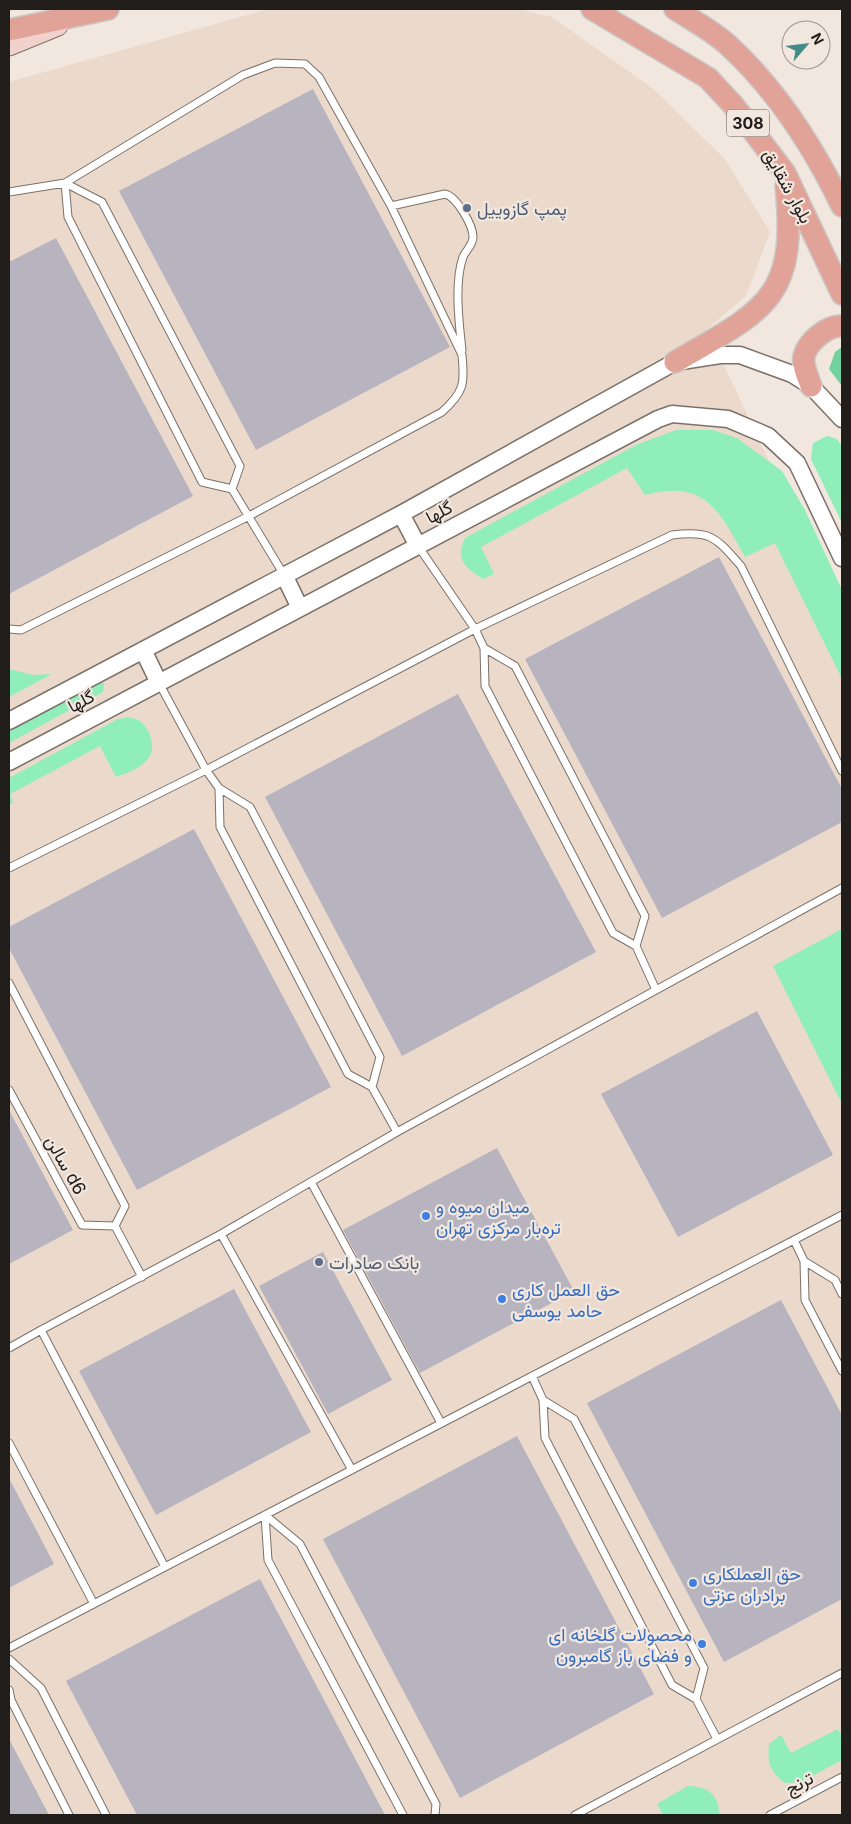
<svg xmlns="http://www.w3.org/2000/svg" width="851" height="1824" font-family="Inter,Vazirmatn,sans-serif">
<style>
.built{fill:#ebd9cb}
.green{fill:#90eeba}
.forest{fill:#72d29f}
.building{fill:#b7b4c0}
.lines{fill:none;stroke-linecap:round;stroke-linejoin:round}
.service-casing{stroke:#7b7169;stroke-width:9}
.tertiary-casing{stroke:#7b7169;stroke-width:19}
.secondary-casing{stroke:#7b7169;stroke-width:21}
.primary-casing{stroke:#cac9c8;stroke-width:24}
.service{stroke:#fff;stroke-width:7}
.tertiary{stroke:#fff;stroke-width:16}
.secondary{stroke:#f0d1cc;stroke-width:19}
.primary{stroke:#e1a398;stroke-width:21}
.service-dot{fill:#5c6f8a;stroke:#f2e7de;stroke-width:2}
.shop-dot{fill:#3f7fe0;stroke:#f2e7de;stroke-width:2}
.labels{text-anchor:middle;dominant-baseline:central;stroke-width:4.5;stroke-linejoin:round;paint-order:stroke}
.shield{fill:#f2e7de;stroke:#605a55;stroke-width:1}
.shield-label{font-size:16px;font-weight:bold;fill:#211d1a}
.street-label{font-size:18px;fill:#211d1a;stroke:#f2e7de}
.service-label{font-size:18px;fill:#4e5e75;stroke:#f2e7de;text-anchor:start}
.shop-label{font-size:18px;fill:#366cbe;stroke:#f2e7de;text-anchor:start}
</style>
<rect width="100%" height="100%" fill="#f2e7de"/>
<path class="built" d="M 268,9 L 516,9 L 552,17 L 652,88 L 724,158 L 770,232 L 746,296 L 707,329 L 842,617 L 842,1815 L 9,1815 L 9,82 Z"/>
<path class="green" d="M 676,430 L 713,430 L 737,438 L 782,471 L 805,510 L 842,590 L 842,679 L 775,543 L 745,557 C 719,510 705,479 645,495 L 627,468 L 481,547 L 494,574 L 483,579 C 465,568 455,559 465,538 L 636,445 Z
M 827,436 L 837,439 L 842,446 L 842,523 L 811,459 L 813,443 Z
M 9,669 L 33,675 L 52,674 L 9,697 Z
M 99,681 L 104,684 L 103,692 L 9,743 L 9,729 Z
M 129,717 C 132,718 138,719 140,721 C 151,729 157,750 147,760 C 139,769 127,773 116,777 L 100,746 L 10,794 L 13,803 L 9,805 L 9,778 L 118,719 Z
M 842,929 L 842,1104 L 773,966 Z
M 838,1729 L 842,1737 L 842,1760 L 801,1782 L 785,1783 C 770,1772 767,1762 769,1744 L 781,1735 L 791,1753 Z
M 688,1786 C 707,1786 720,1795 719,1815 L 663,1815 L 657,1804 Z"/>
<path class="forest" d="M 842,347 L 842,386 L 829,369 L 835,352 Z"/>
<path class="building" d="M 313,89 L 450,347 L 256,450 L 119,191 Z
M 56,238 L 193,496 L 9,594 L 9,262 Z
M 719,557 L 842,789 L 842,822 L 662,918 L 525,659 Z
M 458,694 L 596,952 L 402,1056 L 265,797 Z
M 194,829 L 331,1087 L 137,1190 L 9,948 L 9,927 Z
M 757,1011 L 833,1155 L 678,1237 L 601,1094 Z
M 9,1110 L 73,1230 L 9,1264 Z
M 497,1148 L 574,1291 L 420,1373 L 343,1230 Z
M 323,1252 L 392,1380 L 328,1414 L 259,1286 Z
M 234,1289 L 311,1432 L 156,1515 L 79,1371 Z
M 781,1300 L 842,1415 L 842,1599 L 724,1662 L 587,1403 Z
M 517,1436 L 654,1694 L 460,1798 L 323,1539 Z
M 9,1478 L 54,1564 L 9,1588 Z
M 260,1579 L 385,1815 L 137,1815 L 66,1681 Z
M 9,1739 L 49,1815 L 9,1815 Z"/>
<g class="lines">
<defs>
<path id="service" d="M 9,192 L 65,183 L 243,75 L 275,63 L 305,64 L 319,77 L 391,206 L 462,355 C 465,384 464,392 442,412 L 249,516 L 21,630 L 9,629
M 391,206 L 445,194 C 456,196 473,225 473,237 C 473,245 466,250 463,257 C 454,283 459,323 462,350
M 232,489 L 240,466 L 102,202 L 65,183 L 68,217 L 202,482 L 232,489 L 284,575
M 418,546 L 475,629 L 672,535 C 712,530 716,538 741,566 L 842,771
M 159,683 L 206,770 L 219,788
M 9,868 L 206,770 L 475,629 L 484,648
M 636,946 L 645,916 L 515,666 L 484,648 L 485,686 L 613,933 L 636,946 L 656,990
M 9,983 L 125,1206 L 115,1226
M 372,1087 L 380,1057 L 250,807 L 219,788 L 220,827 L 348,1074 L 372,1087 L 397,1132
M 9,1090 L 82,1225 L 115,1226
M 311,1182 L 441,1423
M 115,1226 L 142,1277
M 221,1234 L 352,1470
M 794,1240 L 804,1261
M 842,1294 L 835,1280 L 804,1261 L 805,1300 L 842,1371
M 9,1348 L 41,1330
M 532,1376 L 543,1400
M 9,1443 L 94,1604
M 165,1567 L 41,1330 L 221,1234 L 397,1132 L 842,888
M 9,1648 L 842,1215
M 9,1659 L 41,1688 L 106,1815
M 9,1690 L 11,1700 L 69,1815
M 696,1699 L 704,1668 L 574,1419 L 543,1400 L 545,1438 L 672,1685 L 696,1699 L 717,1739
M 403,1815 L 268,1560 L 265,1515 L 300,1544 L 436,1804 L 435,1815
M 575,1815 L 842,1673
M 770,1815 L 842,1777"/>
<path id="tertiary" d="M 401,514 L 418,546
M 284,575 L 300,608
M 143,650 L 159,683
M 9,721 L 401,514 L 675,362 L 720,355 L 740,355 L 792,374 L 811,386 L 842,419
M 9,762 L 658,419 L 672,414 L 728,419 L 768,436 L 797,463 L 842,558"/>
<path id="secondary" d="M 9,46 L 58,26"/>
<path id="primary" d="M 592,9 L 708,78 L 734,106 L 785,173 L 842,294
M 675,9 C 692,20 713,31 728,45 C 776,89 814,148 842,206
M 9,30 L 108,9
M 675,362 C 764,310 798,300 786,186
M 811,386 C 808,377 802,365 804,356 C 808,341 828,325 842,326"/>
</defs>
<use href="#service" class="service-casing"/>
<use href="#tertiary" class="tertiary-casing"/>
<use href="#secondary" class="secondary-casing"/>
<use href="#primary" class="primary-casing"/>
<use href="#service" class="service"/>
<use href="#tertiary" class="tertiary"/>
<use href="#secondary" class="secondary"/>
<use href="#primary" class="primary"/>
</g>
<g class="service-dot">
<circle cx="467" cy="208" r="5"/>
<circle cx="319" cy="1262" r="5"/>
</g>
<g class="shop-dot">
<circle cx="426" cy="1216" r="5"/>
<circle cx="502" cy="1299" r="5"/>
<circle cx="693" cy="1583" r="5"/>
<circle cx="702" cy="1644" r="5"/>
</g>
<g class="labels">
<rect class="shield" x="727" y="109.5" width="42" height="27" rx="4"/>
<g class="shield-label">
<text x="748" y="123">308</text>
</g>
<g class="street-label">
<text transform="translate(788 186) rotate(61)">بلوار شقایق</text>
<text transform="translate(439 512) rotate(-28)">گلها</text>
<text transform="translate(81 701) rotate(-28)">گلها</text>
<text transform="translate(66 1165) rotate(61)">سالن d6</text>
<text transform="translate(799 1783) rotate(-28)">ترنج</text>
</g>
<g class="service-label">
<text x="477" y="208">پمپ گازوییل</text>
<text x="329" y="1262">بانک صادرات</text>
</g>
<g class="shop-label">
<text x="436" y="1206">میدان میوه و<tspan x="436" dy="21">تره‌بار مرکزی تهران</tspan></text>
<text x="512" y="1289">حق العمل کاری<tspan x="512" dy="21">حامد یوسفی</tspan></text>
<text x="703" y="1573">حق العملکاری<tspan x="703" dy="21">برادران عزتی</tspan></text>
<text x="692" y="1634" text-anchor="end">محصولات گلخانه ای<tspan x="692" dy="21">و فضای باز گامبرون</tspan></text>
</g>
</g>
<rect width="851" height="1824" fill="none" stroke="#211d1a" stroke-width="20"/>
<g transform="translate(806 45) rotate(62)"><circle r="24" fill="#f2e7de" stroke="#9e9690"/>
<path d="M0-4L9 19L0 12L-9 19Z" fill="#448b89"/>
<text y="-8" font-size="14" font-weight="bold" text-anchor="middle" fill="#211d1a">N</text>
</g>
</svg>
